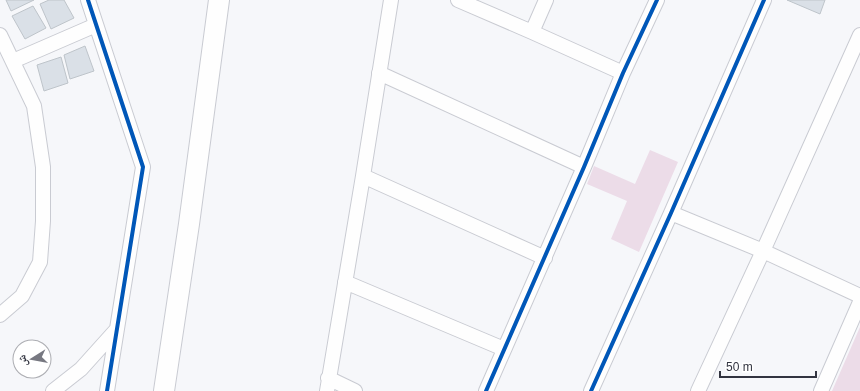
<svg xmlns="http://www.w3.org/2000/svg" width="860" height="391" font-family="Arial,'Noto Naskh Arabic',sans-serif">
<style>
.green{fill:#ecdce8}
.building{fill:#dae0e7;stroke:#bec4ca}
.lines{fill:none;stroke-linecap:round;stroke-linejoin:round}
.street-casing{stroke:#c9cbd2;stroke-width:16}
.secondary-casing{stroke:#c9cbd2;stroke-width:22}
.street{stroke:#fefefe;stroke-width:14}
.secondary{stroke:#fefefe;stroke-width:20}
.cycleway-casing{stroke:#fff;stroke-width:6}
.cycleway{stroke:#0057b8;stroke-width:4}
</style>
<rect width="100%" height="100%" fill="#f6f7fa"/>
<path class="green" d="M 650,150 L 678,162 L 639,252 L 611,239 L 627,201 L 587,184 L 594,166 L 635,184 Z
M 860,327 L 860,391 L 832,391 Z"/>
<path class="building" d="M 6,0 L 34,0 L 11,11 Z
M 49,0 L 64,0 L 74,18 L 51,29 L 40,4 Z
M 787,0 L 825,0 L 820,14 Z
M 33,6 L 46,28 L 25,39 L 12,16 Z
M 85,46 L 94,71 L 70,79 L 64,55 Z
M 61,57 L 68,83 L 44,91 L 37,65 Z"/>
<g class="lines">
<defs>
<path id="street" d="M 88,0 L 143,167 L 107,391
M 458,0 L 532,32 L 623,73
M 532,32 L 546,0
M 0,35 L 34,106 L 43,167 L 43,221 L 40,262 L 22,296 L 0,315
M 13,61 L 96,25
M 379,73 L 584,167
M 363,176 L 545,258
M 671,213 L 763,251 L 860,296
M 345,282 L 504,349
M 328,378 L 355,391
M 53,391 L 81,369 L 117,329
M 327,391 L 363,176 L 391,0
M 486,391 L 584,167 L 623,73 L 657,0
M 591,391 L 671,213 L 764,0
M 698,391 L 763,251 L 860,35
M 821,391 L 860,302"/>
<path id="secondary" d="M 164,391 L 189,224 L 219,0"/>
</defs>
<use href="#street" class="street-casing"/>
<use href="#secondary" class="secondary-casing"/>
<use href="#street" class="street"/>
<use href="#secondary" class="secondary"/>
<defs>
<path id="cycleway" d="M 88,0 L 143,167 L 107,391
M 486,391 L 584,167 L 623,73 L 657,0
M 591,391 L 671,213 L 764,0"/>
</defs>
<use href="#cycleway" class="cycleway-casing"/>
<use href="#cycleway" class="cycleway"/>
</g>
<g transform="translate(32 359) rotate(259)"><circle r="19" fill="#ffffff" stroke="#adaeb3"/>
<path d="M0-3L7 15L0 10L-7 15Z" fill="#777881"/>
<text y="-6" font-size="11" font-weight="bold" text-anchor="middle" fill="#323440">ش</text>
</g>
<path d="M720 371v6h96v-6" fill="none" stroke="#323440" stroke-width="2"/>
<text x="726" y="371" font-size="12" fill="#323440" stroke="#ffffff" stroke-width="3" paint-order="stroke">50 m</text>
</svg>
